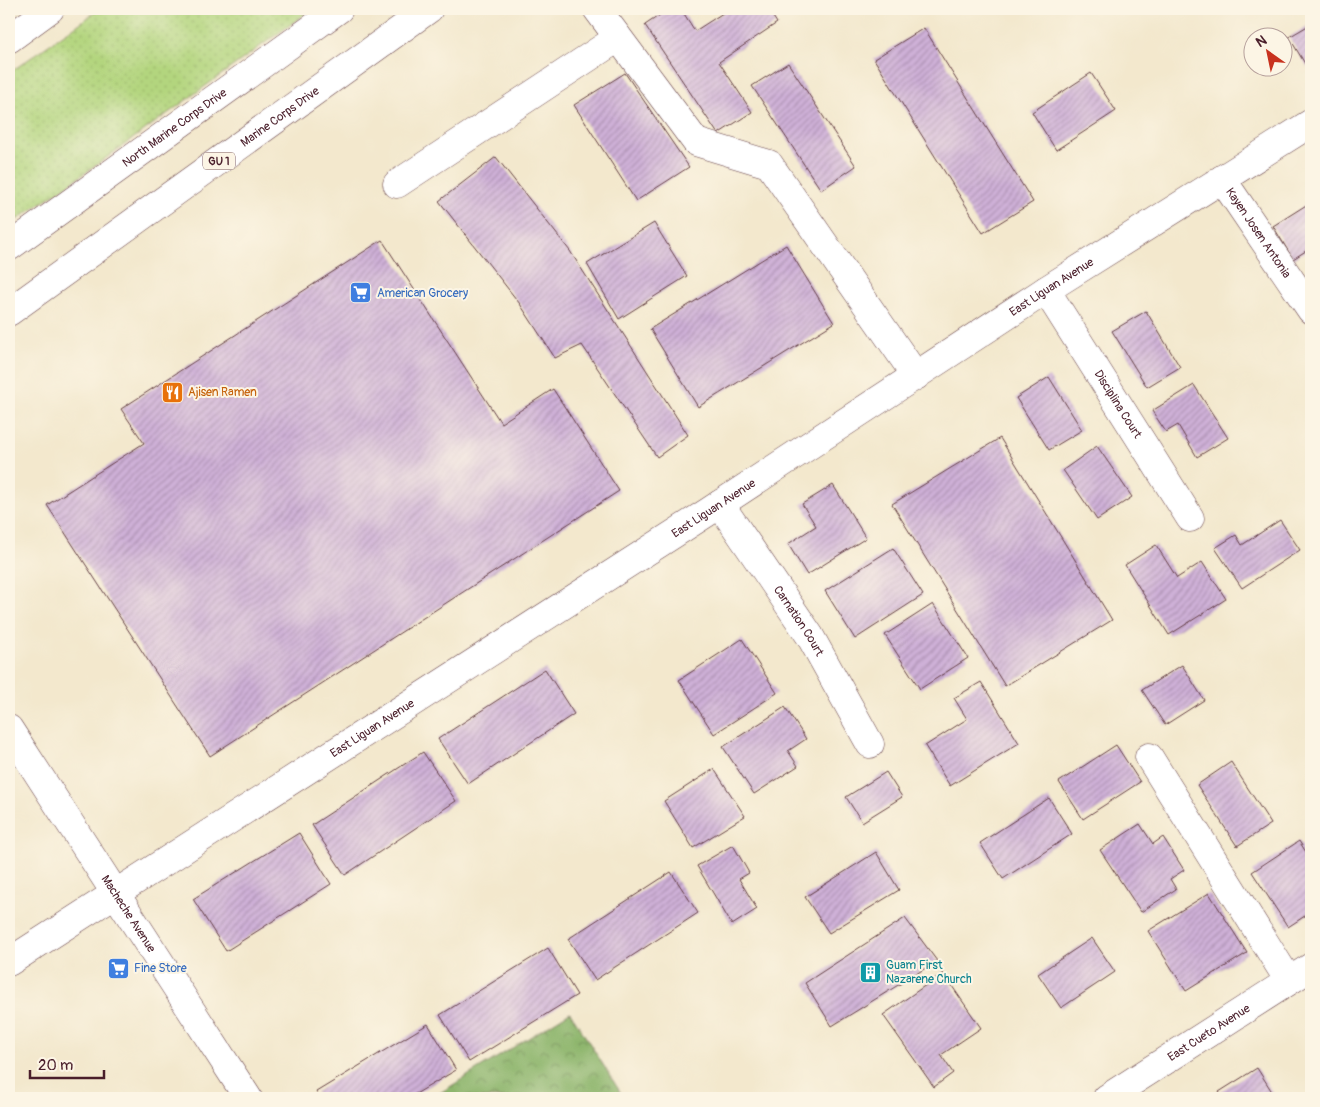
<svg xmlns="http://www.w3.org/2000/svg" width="1320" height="1107" font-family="Pangolin,sans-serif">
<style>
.grass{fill:url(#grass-dots);stroke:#7e7a54}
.forest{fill:url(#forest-crowns);stroke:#6c6a4c}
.building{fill:url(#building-hatch)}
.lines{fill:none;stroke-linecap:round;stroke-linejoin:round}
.minor-casing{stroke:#633d43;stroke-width:29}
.major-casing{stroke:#633d43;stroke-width:29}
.minor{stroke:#fff;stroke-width:28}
.major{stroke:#fff;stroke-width:28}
.labels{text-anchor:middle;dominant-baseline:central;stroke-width:4;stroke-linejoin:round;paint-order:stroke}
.shield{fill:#fcf5e5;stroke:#7f5f63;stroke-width:1}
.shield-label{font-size:11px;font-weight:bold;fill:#4a1f2b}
.street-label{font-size:12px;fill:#4a1f2b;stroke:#fcf5e5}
.shop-label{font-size:12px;fill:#366cbe;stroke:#fcf5e5;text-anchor:start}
.food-label{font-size:12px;fill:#c56008;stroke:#fcf5e5;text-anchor:start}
.culture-label{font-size:12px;fill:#0d838f;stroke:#fcf5e5;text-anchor:start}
</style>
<defs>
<pattern id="grass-dots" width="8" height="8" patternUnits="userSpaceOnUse" patternTransform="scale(1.25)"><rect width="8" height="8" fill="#b3d57e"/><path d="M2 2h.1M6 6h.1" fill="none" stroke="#9bb66d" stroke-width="1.8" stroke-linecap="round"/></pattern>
<pattern id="forest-crowns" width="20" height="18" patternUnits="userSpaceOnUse" patternTransform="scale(1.25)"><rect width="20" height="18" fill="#8eb66d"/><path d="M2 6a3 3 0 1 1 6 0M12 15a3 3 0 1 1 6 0" fill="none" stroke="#76935a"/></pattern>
<pattern id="building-hatch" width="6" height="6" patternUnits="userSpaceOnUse" patternTransform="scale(1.25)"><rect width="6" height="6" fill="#cfb1d8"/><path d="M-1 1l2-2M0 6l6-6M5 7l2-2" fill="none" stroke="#aa8faf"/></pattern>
</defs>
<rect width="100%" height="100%" fill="#fcf5e5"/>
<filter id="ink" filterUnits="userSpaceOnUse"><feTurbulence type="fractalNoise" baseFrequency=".02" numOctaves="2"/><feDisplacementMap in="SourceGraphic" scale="10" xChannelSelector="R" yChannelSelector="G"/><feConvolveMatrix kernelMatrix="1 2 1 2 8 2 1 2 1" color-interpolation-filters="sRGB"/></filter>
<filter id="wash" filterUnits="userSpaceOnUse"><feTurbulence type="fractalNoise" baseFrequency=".0096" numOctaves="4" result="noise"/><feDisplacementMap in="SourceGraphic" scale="20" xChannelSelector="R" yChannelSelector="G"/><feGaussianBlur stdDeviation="1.12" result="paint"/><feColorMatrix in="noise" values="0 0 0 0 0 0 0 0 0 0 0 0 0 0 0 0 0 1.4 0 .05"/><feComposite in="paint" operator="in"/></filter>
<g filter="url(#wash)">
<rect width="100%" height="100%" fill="#f3e8cd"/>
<path class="grass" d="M 100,9 L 312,9 L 88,171 L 9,225 L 9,73 Z"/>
<path class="forest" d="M 570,1012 L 624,1098 L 432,1098 Z"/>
<g id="blocks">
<path class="building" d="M 669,9 L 681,9 L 695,31 L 726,11 L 724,9 L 768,9 L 777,23 L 719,62 L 752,112 L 718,134 L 645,25 Z
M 1311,24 L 1311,64 L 1307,67 L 1289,37 Z
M 924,28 L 1033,202 L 983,233 L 874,59 Z
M 788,63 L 856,166 L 821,190 L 752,86 Z
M 625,73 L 689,167 L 636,201 L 574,105 Z
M 1091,73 L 1116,111 L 1056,150 L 1032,112 Z
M 496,157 L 570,251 L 688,435 L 657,457 L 582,345 L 555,358 L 520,304 L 439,201 Z
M 1311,202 L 1311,253 L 1309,249 L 1293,259 L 1273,226 Z
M 654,223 L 687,276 L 619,319 L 587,264 Z
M 382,240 L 501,423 L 553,389 L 619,491 L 210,756 L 47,505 L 144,443 L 121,409 Z
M 786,245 L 834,323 L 698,407 L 650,329 Z
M 1146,311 L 1180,367 L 1147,387 L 1112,331 Z
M 1049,377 L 1082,430 L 1049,450 L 1016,398 Z
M 1194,385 L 1228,438 L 1197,457 L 1178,425 L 1166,432 L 1152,411 Z
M 1000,438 L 1112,620 L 1005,686 L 892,504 Z
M 1097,446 L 1132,497 L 1097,520 L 1063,470 Z
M 833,485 L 866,538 L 807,575 L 788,544 L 816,526 L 802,504 Z
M 1280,520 L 1300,550 L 1242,588 L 1215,548 L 1236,535 L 1242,545 Z
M 1156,545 L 1177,578 L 1202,562 L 1226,599 L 1169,635 L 1125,565 Z
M 893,548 L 923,595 L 855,639 L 825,591 Z
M 933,604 L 968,658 L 920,689 L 885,635 Z
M 742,639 L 777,693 L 714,734 L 679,680 Z
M 1182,665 L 1204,700 L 1165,725 L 1142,690 Z
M 545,669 L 574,714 L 468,784 L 438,739 Z
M 981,682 L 1019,743 L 950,786 L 925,746 L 967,719 L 954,698 Z
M 785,707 L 806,739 L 788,751 L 798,766 L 754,794 L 723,747 Z
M 1116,745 L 1140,782 L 1083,819 L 1059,782 Z
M 423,752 L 456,801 L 345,875 L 312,825 Z
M 1231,762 L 1271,824 L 1237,846 L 1197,785 Z
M 714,769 L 745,816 L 693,848 L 664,801 Z
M 886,772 L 902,797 L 862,822 L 846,797 Z
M 1049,798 L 1072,834 L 1003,879 L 980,843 Z
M 1140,824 L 1153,844 L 1163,837 L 1184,870 L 1170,879 L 1176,889 L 1141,912 L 1100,850 Z
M 299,833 L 331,884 L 226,951 L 193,899 Z
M 1299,841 L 1311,860 L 1311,912 L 1288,927 L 1252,872 Z
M 733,845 L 749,873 L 739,879 L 757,909 L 732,925 L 697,866 Z
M 876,852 L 899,890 L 829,933 L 805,897 Z
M 671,872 L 698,913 L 595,980 L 568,939 Z
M 1209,893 L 1247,953 L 1186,991 L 1148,931 Z
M 905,918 L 937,961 L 832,1026 L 805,983 Z
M 1092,938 L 1115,972 L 1061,1008 L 1038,974 Z
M 548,948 L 577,995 L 469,1062 L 440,1015 Z
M 943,973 L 981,1028 L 941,1055 L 953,1073 L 934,1087 L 883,1015 Z
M 428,1024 L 456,1070 L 409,1098 L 320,1098 L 316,1092 Z
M 1257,1068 L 1276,1098 L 1223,1098 L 1219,1092 Z"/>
</g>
</g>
<g filter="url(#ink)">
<use href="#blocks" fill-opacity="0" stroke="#633d43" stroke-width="1"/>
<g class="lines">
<defs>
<g id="minor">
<path d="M 597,9 L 696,142 L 769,164 L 916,376"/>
<path d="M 9,39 L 50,9"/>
<path id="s1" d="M 1222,179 L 1311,310"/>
<path d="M 397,184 L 618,38"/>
<path id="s2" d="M 1046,290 L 1190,518"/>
<path id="s3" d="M 720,504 L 810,636 L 870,744"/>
<path d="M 1149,757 L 1289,981"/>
<path id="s4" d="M 9,962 L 708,512 L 1046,290 L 1311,123"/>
<path id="s5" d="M 1107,1098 L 1311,967"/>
</g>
<g id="major">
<path id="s6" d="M 9,247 L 339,9"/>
<path id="s7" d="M 9,312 L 429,9"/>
<path id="s8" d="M 9,729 L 248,1098"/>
</g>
</defs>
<use href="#minor" class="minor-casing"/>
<use href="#major" class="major-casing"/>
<use href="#minor" class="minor"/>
<use href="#major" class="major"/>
</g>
</g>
<defs>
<symbol id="supermarket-square" viewBox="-11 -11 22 22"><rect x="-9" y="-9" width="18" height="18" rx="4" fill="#3f7fe0" stroke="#fcf5e5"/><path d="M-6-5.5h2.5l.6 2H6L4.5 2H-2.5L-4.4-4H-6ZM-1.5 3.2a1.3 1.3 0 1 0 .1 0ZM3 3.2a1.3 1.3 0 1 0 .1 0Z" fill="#fff"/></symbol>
<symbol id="restaurant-square" viewBox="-11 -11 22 22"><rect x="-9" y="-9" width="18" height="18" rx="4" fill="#e8710a" stroke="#fcf5e5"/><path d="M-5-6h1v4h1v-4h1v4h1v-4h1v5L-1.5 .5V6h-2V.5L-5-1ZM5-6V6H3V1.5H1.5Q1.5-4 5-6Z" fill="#fff"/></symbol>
<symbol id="building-square" viewBox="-11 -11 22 22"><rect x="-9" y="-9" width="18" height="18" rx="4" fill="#0f9aa8" stroke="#fcf5e5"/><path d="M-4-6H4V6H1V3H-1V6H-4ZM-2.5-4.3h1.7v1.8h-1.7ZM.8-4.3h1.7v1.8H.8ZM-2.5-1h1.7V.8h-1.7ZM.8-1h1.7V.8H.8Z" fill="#fff"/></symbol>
</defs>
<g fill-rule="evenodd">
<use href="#supermarket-square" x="348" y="280" width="25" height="25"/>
<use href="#restaurant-square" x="160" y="380" width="25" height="25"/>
<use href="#supermarket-square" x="106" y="956" width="25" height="25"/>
<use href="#building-square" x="858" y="960" width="25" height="25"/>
</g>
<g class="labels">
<rect class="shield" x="203" y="152.5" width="32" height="17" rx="4"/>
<g class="shield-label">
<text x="219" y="161">GU 1</text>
</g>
<g class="street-label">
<text stroke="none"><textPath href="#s7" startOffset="334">Marine Corps Drive</textPath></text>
<text stroke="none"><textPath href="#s6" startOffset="204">North Marine Corps Drive</textPath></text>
<text stroke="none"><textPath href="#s1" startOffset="65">Kayen Josen Antonia</textPath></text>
<text stroke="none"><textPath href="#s4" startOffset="1242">East Liguan Avenue</textPath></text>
<text stroke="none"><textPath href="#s2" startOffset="135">Disciplina Court</textPath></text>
<text stroke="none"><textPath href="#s4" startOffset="838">East Liguan Avenue</textPath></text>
<text stroke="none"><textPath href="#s3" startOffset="141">Carnation Court</textPath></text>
<text stroke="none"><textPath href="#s4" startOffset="432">East Liguan Avenue</textPath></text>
<text stroke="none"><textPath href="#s8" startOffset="220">Macheche Avenue</textPath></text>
<text stroke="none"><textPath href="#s5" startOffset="121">East Cueto Avenue</textPath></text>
</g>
<g class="shop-label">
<text x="377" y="293">American Grocery</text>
<text x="134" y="968">Fine Store</text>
</g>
<g class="food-label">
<text x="188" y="392">Ajisen Ramen</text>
</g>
<g class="culture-label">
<text x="886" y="965">Guam First<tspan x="886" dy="14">Nazarene Church</tspan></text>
</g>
</g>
<rect width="1320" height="1107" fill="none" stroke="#fcf5e5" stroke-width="30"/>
<g transform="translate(1268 52) rotate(327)"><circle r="24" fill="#fcf5e5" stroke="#b59f9b"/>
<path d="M0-4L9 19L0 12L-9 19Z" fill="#c8321e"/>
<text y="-8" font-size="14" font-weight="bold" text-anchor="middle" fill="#4a1f2b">N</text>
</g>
<path d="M30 1070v8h74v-8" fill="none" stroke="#4a1f2b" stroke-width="2.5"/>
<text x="38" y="1070" font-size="15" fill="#4a1f2b" stroke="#fcf5e5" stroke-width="4" paint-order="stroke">20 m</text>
</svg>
